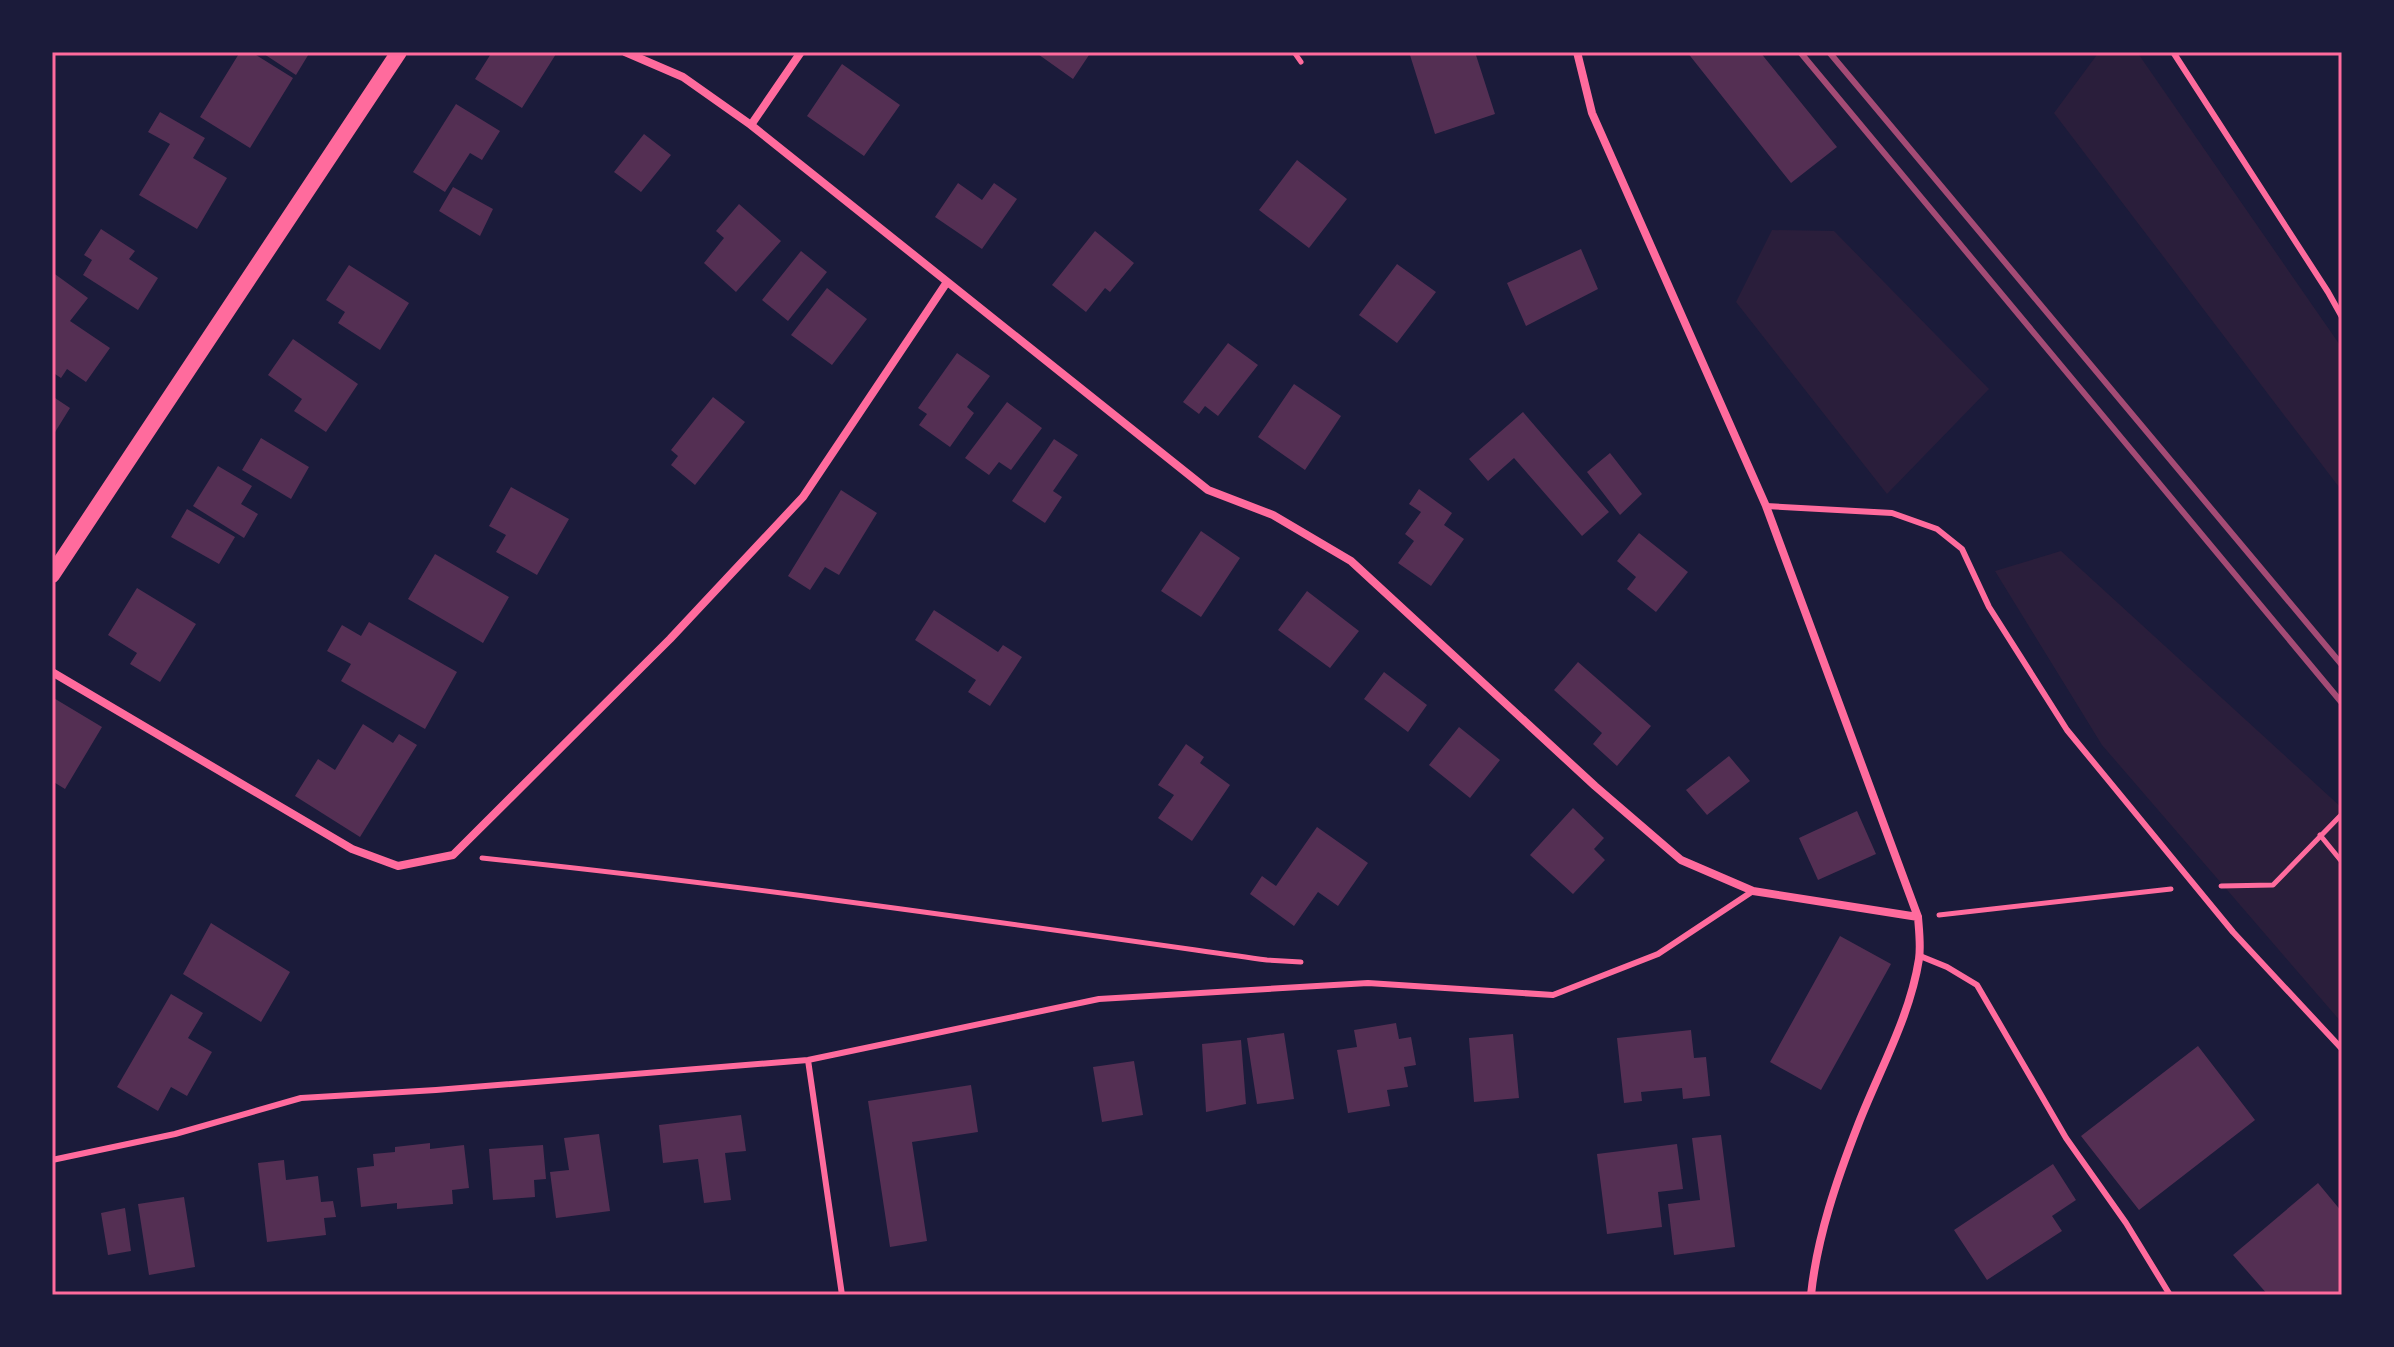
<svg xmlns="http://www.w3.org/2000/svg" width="2394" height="1347" font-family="'Times New Roman',serif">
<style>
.green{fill:#2a1e3b}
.building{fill:#542f53}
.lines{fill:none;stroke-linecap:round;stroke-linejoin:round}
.path{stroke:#ff6b9d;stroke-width:5}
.service{stroke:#ff6b9d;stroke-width:6}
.minor{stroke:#ff6b9d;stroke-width:8}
.secondary{stroke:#ff6b9d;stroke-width:16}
.rail{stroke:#a44b75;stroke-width:6}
.neatline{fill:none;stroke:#ff6b9d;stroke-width:3}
</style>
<rect width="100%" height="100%" fill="#1b1b3a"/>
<path class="green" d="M 2099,52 L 2137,52 L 2342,348 L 2342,491 L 2054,113 Z
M 1772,230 L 1834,231 L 1989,389 L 1887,494 L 1736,302 Z
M 2061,551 L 2342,808 L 2342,1023 L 2102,745 L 1995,571 Z"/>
<path class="building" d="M 240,52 L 251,52 L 293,78 L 250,148 L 200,117 Z
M 265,52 L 310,52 L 296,75 L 264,54 Z
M 492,52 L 553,52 L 556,54 L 522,108 L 475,79 Z
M 1035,52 L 1091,52 L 1073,79 Z
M 1409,52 L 1475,52 L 1495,114 L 1435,134 Z
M 1687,52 L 1760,52 L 1837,147 L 1791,183 Z
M 842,64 L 900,105 L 864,156 L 807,116 Z
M 456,104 L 500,131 L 482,160 L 470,153 L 445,192 L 413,172 Z
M 160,112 L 205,138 L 193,158 L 227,178 L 197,229 L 139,195 L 170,144 L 148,132 Z
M 644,134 L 671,155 L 641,192 L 614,172 Z
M 1297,160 L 1347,199 L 1309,248 L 1259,210 Z
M 958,183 L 982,200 L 994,183 L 1017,199 L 982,249 L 935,217 Z
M 453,187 L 493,209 L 480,236 L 439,211 Z
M 739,204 L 781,241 L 736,292 L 704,263 L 724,238 L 716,231 Z
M 101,229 L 135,251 L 129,259 L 158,278 L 138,310 L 83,275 L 92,260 L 84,255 Z
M 1095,231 L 1134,263 L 1110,292 L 1105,288 L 1086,312 L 1052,285 Z
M 1581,249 L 1598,289 L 1526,326 L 1507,283 Z
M 801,251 L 827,272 L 788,321 L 762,300 Z
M 1397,264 L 1436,292 L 1397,343 L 1359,315 Z
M 349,265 L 409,303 L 380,350 L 338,323 L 345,312 L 326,300 Z
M 52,272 L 88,298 L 70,321 L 110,348 L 86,382 L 67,369 L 61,378 L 52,372 Z
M 827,288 L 867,319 L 832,365 L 791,335 Z
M 293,339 L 358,384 L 326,432 L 294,411 L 302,399 L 268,375 Z
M 1228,343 L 1258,365 L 1218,416 L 1205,406 L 1199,414 L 1183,402 Z
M 957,353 L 990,376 L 967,407 L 974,413 L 950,447 L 919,425 L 927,414 L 918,408 Z
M 1294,384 L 1341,416 L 1305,470 L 1258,437 Z
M 52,396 L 70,408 L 52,437 Z
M 713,397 L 745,422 L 695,485 L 671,465 L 678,456 L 671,450 Z
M 1007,402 L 1042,428 L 1011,470 L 999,462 L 989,475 L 965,458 Z
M 1523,412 L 1609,512 L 1582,536 L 1514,458 L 1488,481 L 1469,459 Z
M 261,438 L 309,467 L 291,499 L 242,470 Z
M 1054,439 L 1078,455 L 1053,491 L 1062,497 L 1045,523 L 1012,501 Z
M 1610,453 L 1642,494 L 1620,515 L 1587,472 Z
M 218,466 L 252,486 L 241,504 L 258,514 L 244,538 L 193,506 Z
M 511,487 L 569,519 L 537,575 L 496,552 L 506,535 L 489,526 Z
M 1419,489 L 1452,513 L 1444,525 L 1464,539 L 1431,586 L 1398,563 L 1414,541 L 1405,534 L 1421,512 L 1409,504 Z
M 841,490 L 877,513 L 839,575 L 825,567 L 810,590 L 788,576 Z
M 187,509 L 235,537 L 219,564 L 171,537 Z
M 1201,531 L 1240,558 L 1201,617 L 1161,591 Z
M 1639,533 L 1688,572 L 1656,612 L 1627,589 L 1636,577 L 1617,561 Z
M 435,554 L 509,597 L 483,643 L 408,599 Z
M 137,588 L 196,624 L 160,682 L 130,664 L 137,653 L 108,635 Z
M 1307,591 L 1359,631 L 1330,668 L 1278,630 Z
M 934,610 L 998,652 L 1003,645 L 1022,657 L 990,706 L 968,692 L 976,680 L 915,640 Z
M 369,622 L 457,672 L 425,729 L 341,681 L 351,664 L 327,651 L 342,625 L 361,636 Z
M 1578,662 L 1651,726 L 1617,766 L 1593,744 L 1602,733 L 1554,690 Z
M 1384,672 L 1427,705 L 1408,732 L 1364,699 Z
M 52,697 L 102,727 L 65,789 L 52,781 Z
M 363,724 L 393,743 L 399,734 L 417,745 L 360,837 L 295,796 L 318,759 L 335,770 Z
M 1459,727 L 1500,760 L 1470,798 L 1429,765 Z
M 1186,744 L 1204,757 L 1200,763 L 1230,785 L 1192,841 L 1158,818 L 1174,795 L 1158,785 Z
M 1729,756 L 1750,781 L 1707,815 L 1686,790 Z
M 1573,808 L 1604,838 L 1594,849 L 1605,860 L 1573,894 L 1530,855 Z
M 1857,811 L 1876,854 L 1818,880 L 1799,838 Z
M 1317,827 L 1368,863 L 1338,906 L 1318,892 L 1294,926 L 1250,894 L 1262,876 L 1276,886 Z
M 211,923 L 290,972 L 261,1022 L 183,974 Z
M 1840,936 L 1891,964 L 1821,1090 L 1770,1062 Z
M 171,994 L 203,1013 L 188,1038 L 212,1052 L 187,1096 L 171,1087 L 158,1111 L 117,1087 Z
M 1396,1023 L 1399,1039 L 1411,1037 L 1416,1065 L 1404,1067 L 1408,1087 L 1387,1090 L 1390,1106 L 1348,1113 L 1337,1050 L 1357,1047 L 1354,1030 Z
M 1691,1030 L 1694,1058 L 1706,1057 L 1710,1096 L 1683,1099 L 1682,1088 L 1641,1092 L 1642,1101 L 1624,1103 L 1617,1038 Z
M 1284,1033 L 1294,1099 L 1257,1104 L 1247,1038 Z
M 1513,1034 L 1519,1098 L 1474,1102 L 1469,1038 Z
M 1241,1040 L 1246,1104 L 1206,1112 L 1202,1044 Z
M 2198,1046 L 2255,1120 L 2139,1210 L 2081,1136 Z
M 1134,1061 L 1143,1115 L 1102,1122 L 1093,1067 Z
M 971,1085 L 978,1132 L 912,1142 L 927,1241 L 890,1247 L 868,1101 Z
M 741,1115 L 746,1151 L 725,1153 L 731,1200 L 704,1203 L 698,1159 L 663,1163 L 659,1125 Z
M 599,1134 L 610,1211 L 556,1218 L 550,1172 L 569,1170 L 564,1138 Z
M 1721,1135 L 1735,1247 L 1674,1255 L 1668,1204 L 1700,1200 L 1692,1138 Z
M 430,1143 L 430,1149 L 464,1145 L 469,1188 L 452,1190 L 453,1204 L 397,1209 L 397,1203 L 361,1207 L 357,1168 L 374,1166 L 373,1154 L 395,1152 L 395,1147 Z
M 1677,1144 L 1683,1189 L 1658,1192 L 1662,1227 L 1607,1234 L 1597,1154 Z
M 543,1145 L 546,1179 L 534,1180 L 535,1197 L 493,1200 L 489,1149 Z
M 284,1160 L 286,1180 L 318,1176 L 321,1202 L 333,1201 L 336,1217 L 324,1218 L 326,1235 L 267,1242 L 258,1163 Z
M 2053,1164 L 2076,1200 L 2052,1216 L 2062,1231 L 1987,1280 L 1954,1230 Z
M 2318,1183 L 2342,1212 L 2342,1295 L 2268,1295 L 2233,1255 Z
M 184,1197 L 195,1267 L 149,1275 L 138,1204 Z
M 125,1208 L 131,1251 L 108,1255 L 101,1213 Z"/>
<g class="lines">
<path class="path" d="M 1294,52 L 1301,62
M 2320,835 L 2342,862
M 482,858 C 744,885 1005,923 1267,960 L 1301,962
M 2221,886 L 2273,885 L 2342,814
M 1939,915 L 2171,889"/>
<path class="service" d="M 2173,52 L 2328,292 L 2342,317
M 1766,506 L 1892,513 L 1937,529 L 1962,549 L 1989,607 L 2067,730 L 2233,932 L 2342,1049
M 1920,956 L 1947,967 L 1977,985 L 2066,1138 L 2126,1223 L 2170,1295
M 808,1060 L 842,1295
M 52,1160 L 175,1134 L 301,1098 L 436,1090 L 808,1060 L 1099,999 L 1368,983 L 1553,995 L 1658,954 L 1753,891"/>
<path class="minor" d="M 625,52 L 683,77 L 751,125 L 1208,490 L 1273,515 L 1351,561 L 1595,786 L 1681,860 L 1753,891 L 1918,917
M 1577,52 L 1592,113 L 1766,506 L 1918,917 C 1919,930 1921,946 1919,959 C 1910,1017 1879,1071 1858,1125 C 1837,1179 1817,1237 1811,1295
M 751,125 L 801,52
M 52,672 L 352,849 L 398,866 L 453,855 L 670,639 L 803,497 L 947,282"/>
<path class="secondary" d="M 52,575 L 399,52"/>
<path class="rail" d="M 1800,52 L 2342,703
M 1829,52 L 2342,665"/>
</g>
<rect width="2394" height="1347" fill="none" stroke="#1b1b3a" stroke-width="108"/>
<rect x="54" y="54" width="2286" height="1239" class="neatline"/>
</svg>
